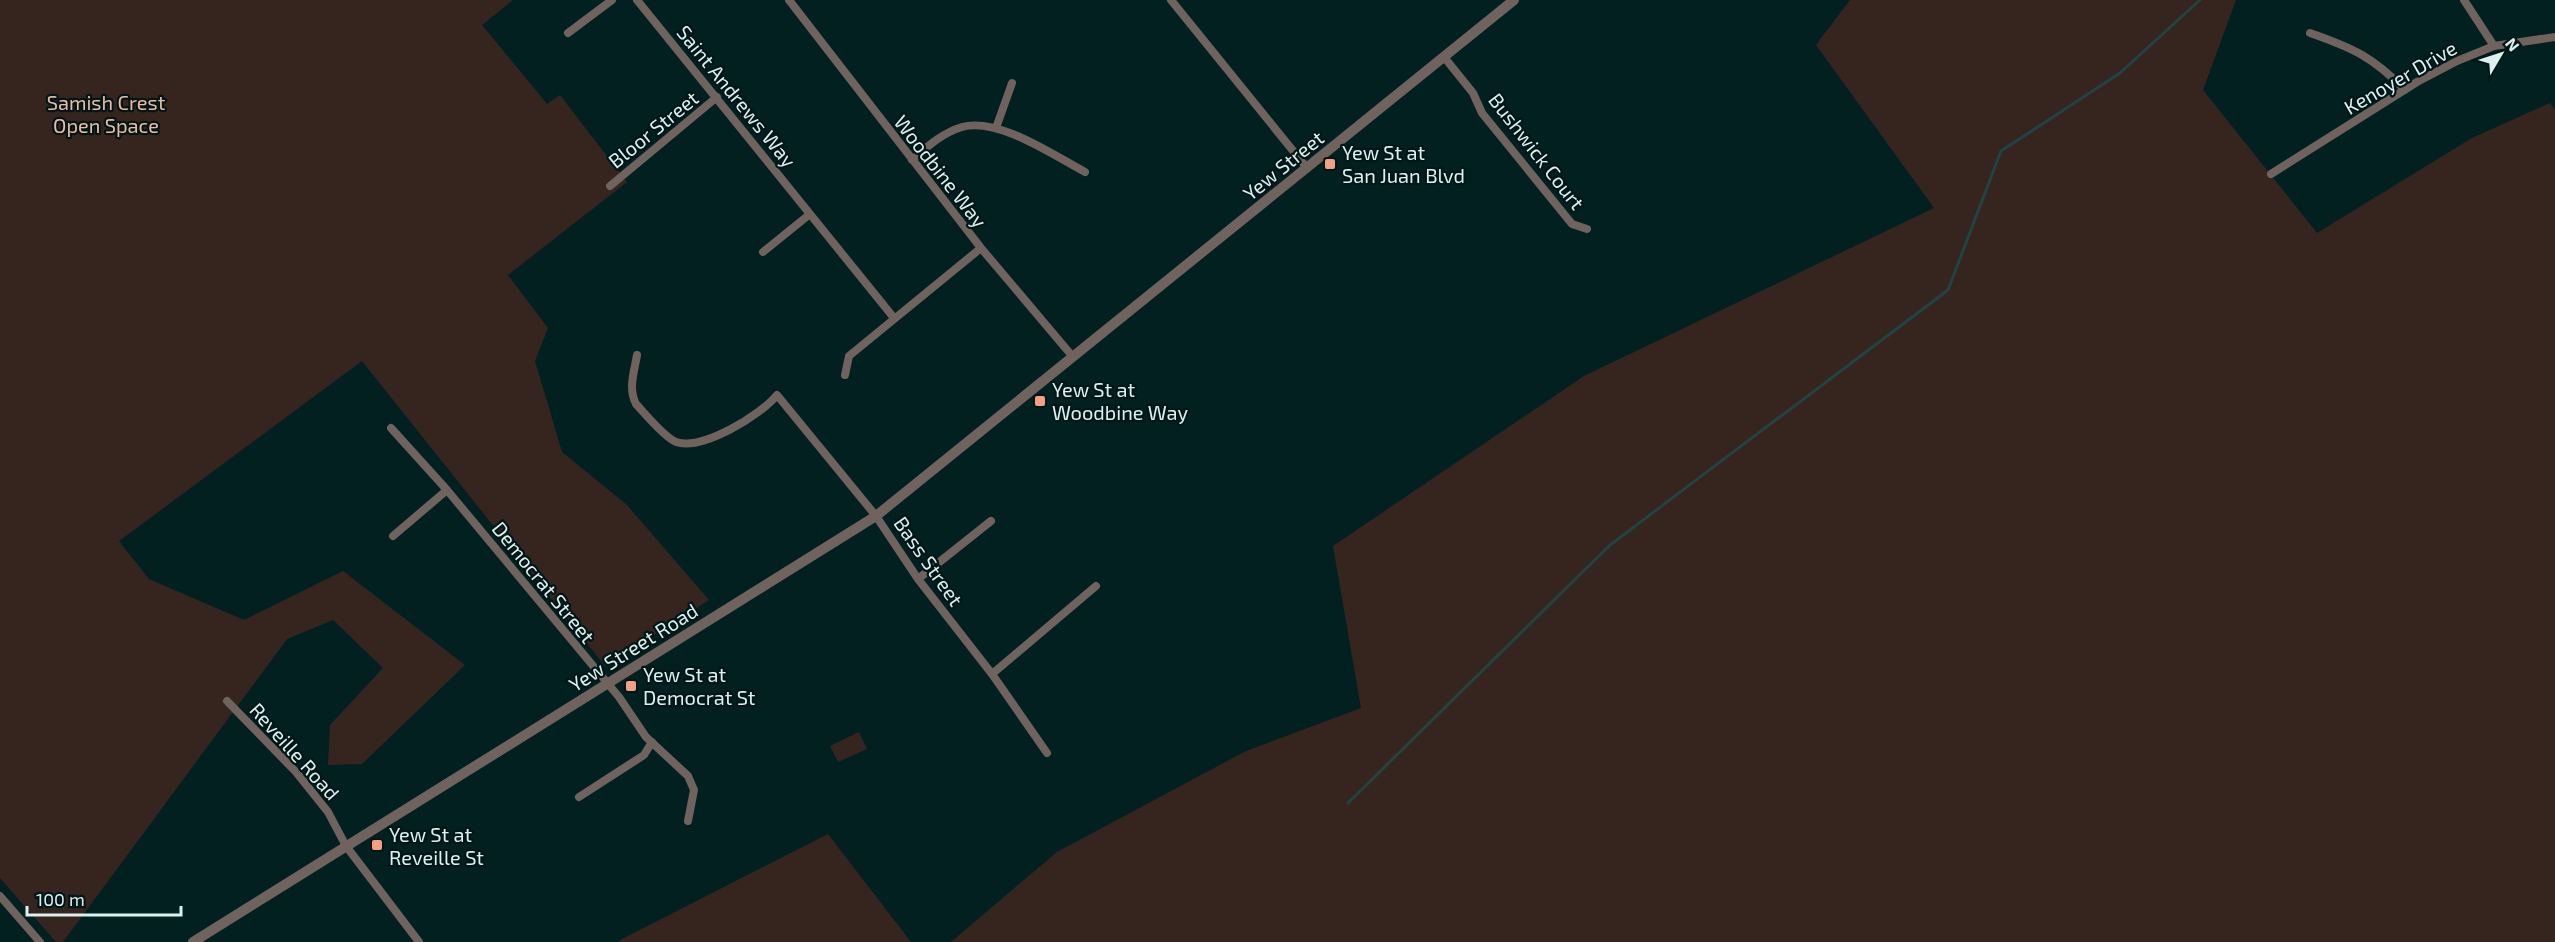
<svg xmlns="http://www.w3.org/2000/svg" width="2555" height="942" font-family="'Exo 2',sans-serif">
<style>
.green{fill:#36251f}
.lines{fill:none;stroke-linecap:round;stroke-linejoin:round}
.stream{stroke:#214344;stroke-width:3}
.minor{stroke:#70625d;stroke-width:8}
.tertiary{stroke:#70625d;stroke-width:10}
.poi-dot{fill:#f2a081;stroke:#001617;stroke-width:2}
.labels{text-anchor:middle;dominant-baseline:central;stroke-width:4.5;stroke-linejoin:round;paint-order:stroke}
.street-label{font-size:20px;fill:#dbf0ef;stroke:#001617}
.park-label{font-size:20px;fill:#f0b9a5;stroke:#001617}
.poi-label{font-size:20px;fill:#dbf0ef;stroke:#001617;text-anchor:start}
</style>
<rect width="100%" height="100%" fill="#022020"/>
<path class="green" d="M 0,0 L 513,0 L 482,25 L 547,104 L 560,95 L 627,182 L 508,275 L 548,328 L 535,361 L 562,452 L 627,505 L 709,600 L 605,666 L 362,361 L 119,541 L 149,579 L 244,620 L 343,571 L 465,665 L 362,764 L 328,765 L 330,725 L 383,668 L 333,620 L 287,639 L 63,942 L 56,942 L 0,878 Z
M 1850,0 L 2236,0 L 2203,90 L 2317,233 L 2472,138 L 2550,103 L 2555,110 L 2555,942 L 951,942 L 1057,852 L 1246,751 L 1361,708 L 1333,546 L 1584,376 L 1934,208 L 1816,45 Z
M 859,732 L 867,749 L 838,762 L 830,746 Z
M 828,834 L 911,942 L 620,942 L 620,940 Z"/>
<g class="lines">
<path class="stream" d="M 1348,803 L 1610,545 L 1948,290 L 2001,151 L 2120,73 L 2200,0"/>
<path class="minor" d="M 637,0 L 894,318
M 789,0 L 981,248 L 1073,357
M 1171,0 L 1307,168
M 2464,0 L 2494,46
M 568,33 L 612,0
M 2310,33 C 2353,48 2373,57 2405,90
M 1444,57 L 1473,93 L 1482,113 L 1572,224 L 1587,229
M 996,128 L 1012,83
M 912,160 C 927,147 942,133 962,127 C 998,117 1053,155 1085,172
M 2271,174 L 2417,82 L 2457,61 L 2494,46 L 2555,37
M 610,186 L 717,97
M 763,252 L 810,214
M 637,355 C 634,373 628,388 636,404 C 645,414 665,438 676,442 C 702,451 761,415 777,395 L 876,516 L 918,579 L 992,674 L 1047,753
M 845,375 L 849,356 L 981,248
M 391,428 L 447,490 L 619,697 L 646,737 L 688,776 L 694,790 L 688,821
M 393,536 L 447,490
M 918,579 L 991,521
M 992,674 L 1096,586
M 227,701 L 296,772 L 328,812 L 346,846 L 419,942
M 579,797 L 644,755 L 652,742
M 0,896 L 40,942"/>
<path class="tertiary" d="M 193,942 L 876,516 L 1514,0"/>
</g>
<g class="poi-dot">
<rect x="1324" y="158" width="12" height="12" rx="3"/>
<rect x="1034" y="395" width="12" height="12" rx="3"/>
<rect x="625" y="680" width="12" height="12" rx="3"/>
<rect x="371" y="839" width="12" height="12" rx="3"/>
</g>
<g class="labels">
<g class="street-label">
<text transform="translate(2400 77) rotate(-30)">Kenoyer Drive</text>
<text transform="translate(737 96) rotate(51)">Saint Andrews Way</text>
<text transform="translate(653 129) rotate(-39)">Bloor Street</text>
<text transform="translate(1537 151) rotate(52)">Bushwick Court</text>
<text transform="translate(1283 165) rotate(-39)">Yew Street</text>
<text transform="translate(941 171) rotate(52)">Woodbine Way</text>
<text transform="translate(929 561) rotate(55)">Bass Street</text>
<text transform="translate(544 582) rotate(51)">Democrat Street</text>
<text transform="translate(633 647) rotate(-32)">Yew Street Road</text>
<text transform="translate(295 751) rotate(48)">Reveille Road</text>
</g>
<g class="park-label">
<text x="106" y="102">Samish Crest<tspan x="106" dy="23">Open Space</tspan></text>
</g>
<g class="poi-label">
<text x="1342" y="152">Yew St at<tspan x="1342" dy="23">San Juan Blvd</tspan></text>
<text x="1052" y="389">Yew St at<tspan x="1052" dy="23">Woodbine Way</tspan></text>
<text x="643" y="674">Yew St at<tspan x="643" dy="23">Democrat St</tspan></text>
<text x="389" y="834">Yew St at<tspan x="389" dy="23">Reveille St</tspan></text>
</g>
</g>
<g transform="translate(2501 54) rotate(51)" stroke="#001617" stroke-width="4.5" paint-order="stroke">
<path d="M0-4.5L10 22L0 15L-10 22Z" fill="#dbf0ef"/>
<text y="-9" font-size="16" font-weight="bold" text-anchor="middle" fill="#dbf0ef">N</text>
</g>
<path d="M27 906v9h154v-9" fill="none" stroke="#dbf0ef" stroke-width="3"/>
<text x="36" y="906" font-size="18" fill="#dbf0ef" stroke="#001617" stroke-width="4.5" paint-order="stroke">100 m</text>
</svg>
